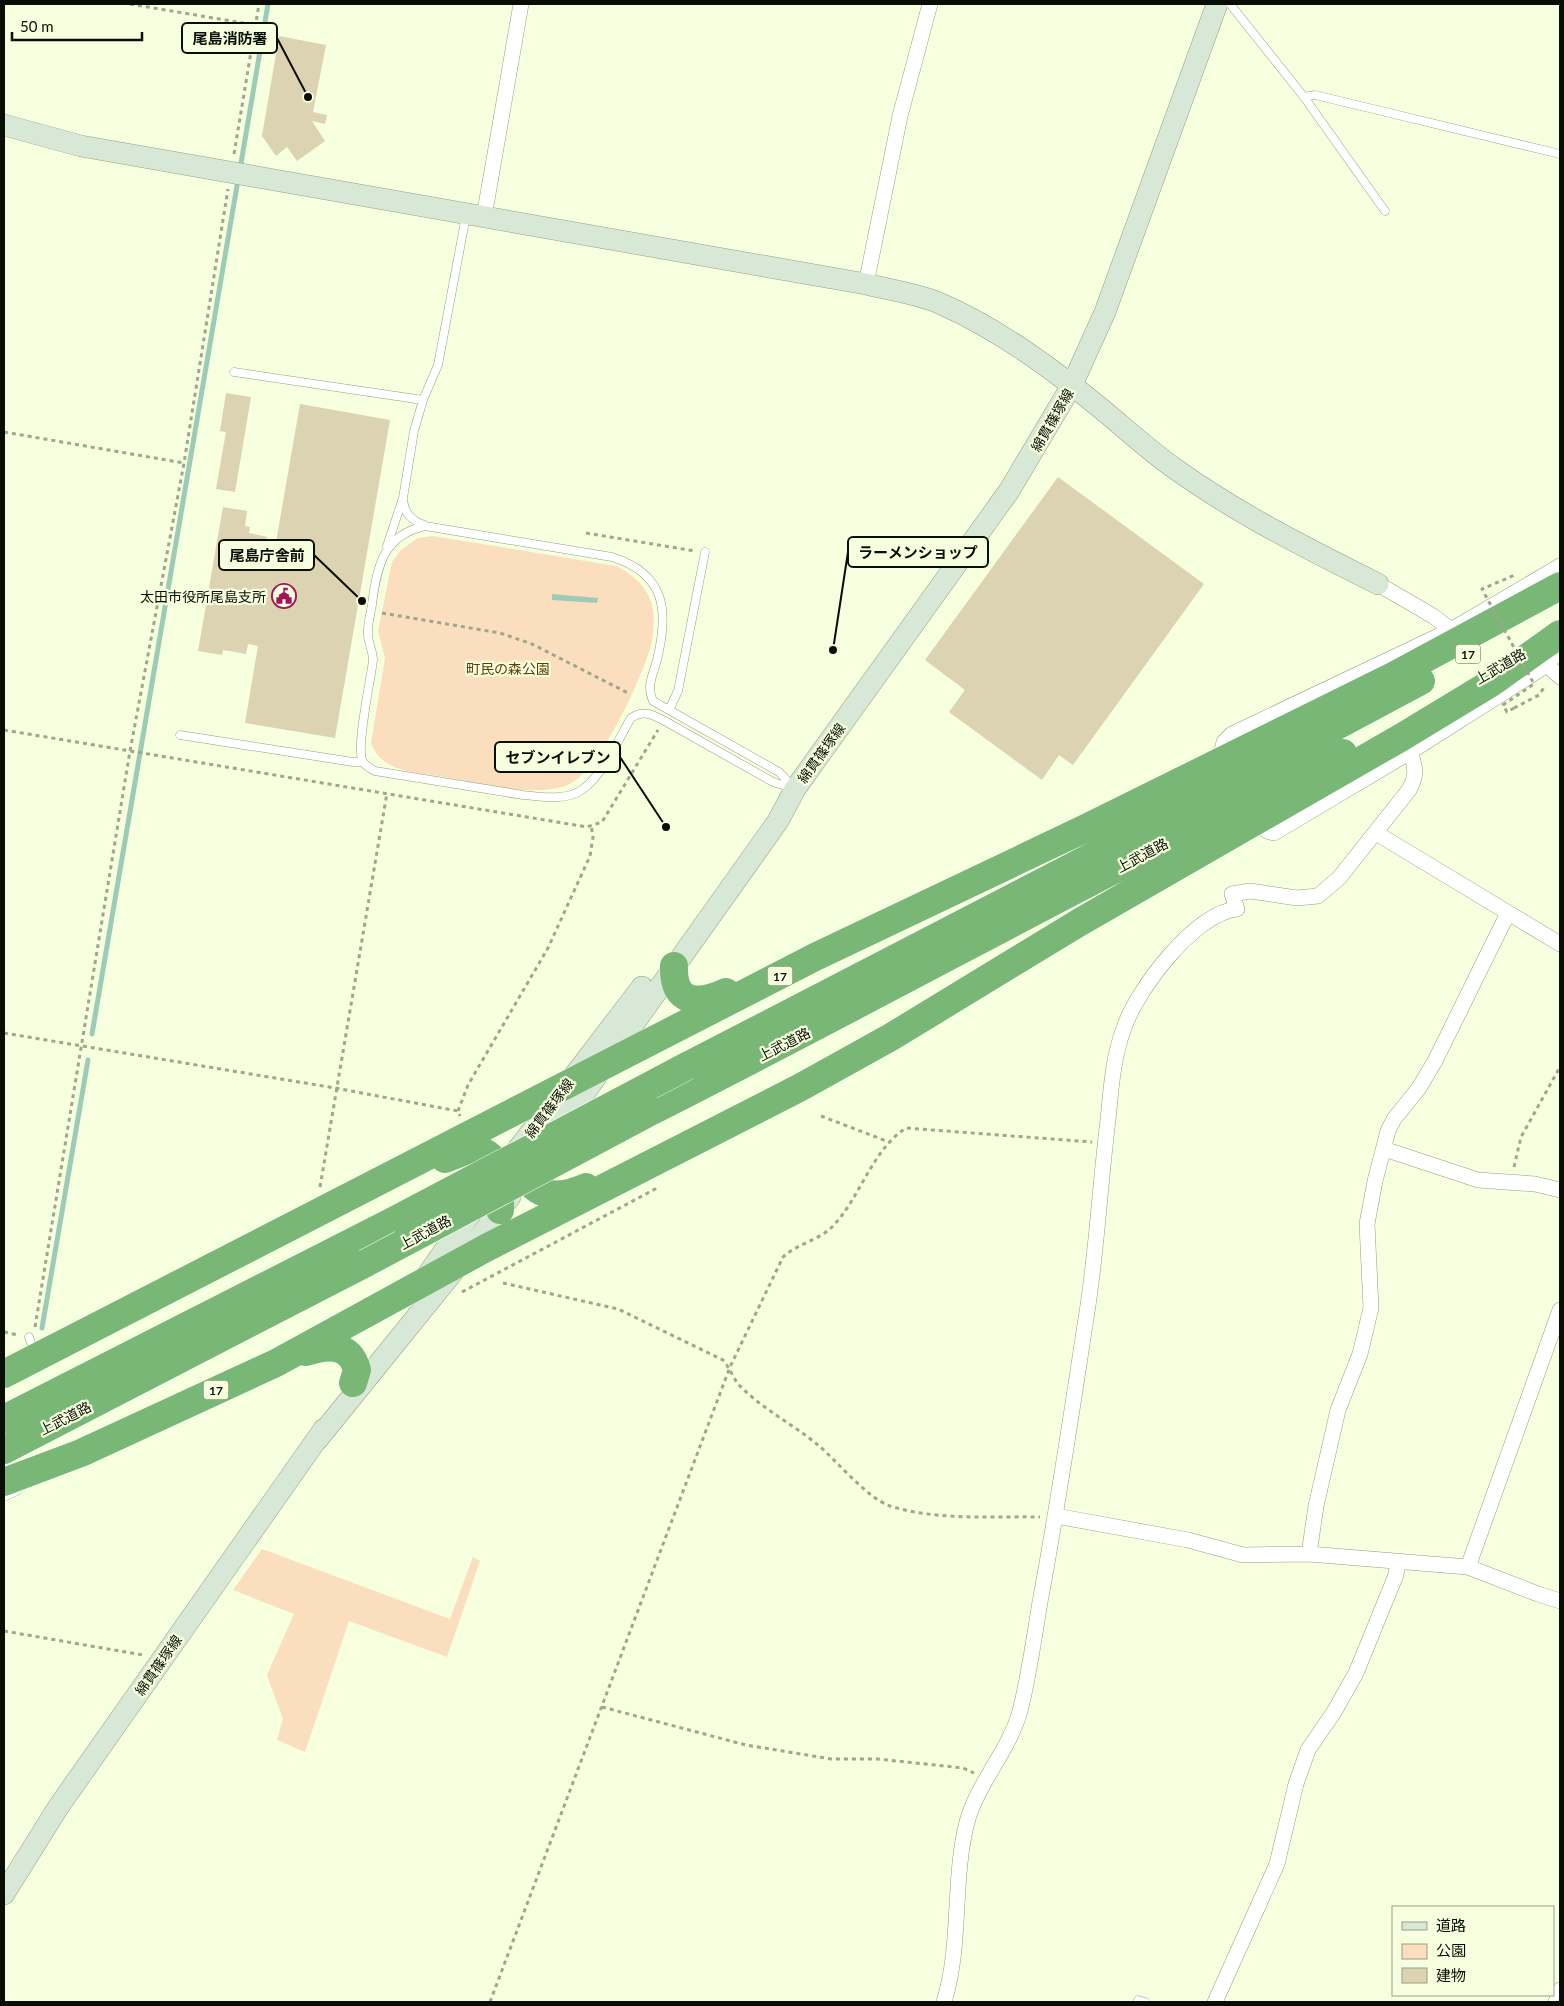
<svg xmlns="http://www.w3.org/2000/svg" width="1564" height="2006" font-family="Lato,'Noto Sans JP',sans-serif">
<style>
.green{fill:#fadebd}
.water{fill:#9ecbb8}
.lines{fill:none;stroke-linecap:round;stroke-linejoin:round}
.stream{stroke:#9ecbb8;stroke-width:5}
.building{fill:#dbd3b2}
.lane-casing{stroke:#969e80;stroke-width:9}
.street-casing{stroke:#969e80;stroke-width:16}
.secondary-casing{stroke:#969e80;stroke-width:22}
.highway-casing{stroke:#fff;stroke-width:29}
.path{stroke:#9fa68e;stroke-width:3;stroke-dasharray:4 4;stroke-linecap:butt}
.lane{stroke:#fff;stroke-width:8}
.street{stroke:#fff;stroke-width:15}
.secondary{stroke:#d7e9d6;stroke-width:21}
.highway{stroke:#79b776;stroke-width:28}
.highway-bridge-casing{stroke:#fff;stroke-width:29;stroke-linecap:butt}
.path-bridge{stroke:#9fa68e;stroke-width:3;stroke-dasharray:4 4;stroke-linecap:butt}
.highway-bridge{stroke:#79b776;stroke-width:28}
.labels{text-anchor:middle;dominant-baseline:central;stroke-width:4.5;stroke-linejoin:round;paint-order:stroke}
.shield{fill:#f6ffde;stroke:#515645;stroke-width:1}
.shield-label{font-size:12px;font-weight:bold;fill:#0a0d04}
.street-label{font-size:14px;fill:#0a0d04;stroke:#f6ffde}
.poi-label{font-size:14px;fill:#0a0d04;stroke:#f6ffde;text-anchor:end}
.park-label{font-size:14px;fill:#623d01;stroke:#f6ffde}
.leader{fill:none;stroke:#0a0d04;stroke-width:2}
.callout-dot{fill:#0a0d04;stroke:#f6ffde;stroke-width:2}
.callout{fill:#f6ffde;stroke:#0a0d04;stroke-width:2}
.callout-label{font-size:15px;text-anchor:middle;font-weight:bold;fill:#0a0d04}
</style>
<rect width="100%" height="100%" fill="#f6ffde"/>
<path class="green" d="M 433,536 L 616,566 C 634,575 650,589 653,610 C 655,624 653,642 648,655 C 637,687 597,776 565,786 C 530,798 474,782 438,776 C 412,772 381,771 371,743 L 385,658 L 378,631 L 392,562 L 401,550 L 418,538 Z
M 262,1549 L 450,1619 L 473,1557 L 480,1561 L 447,1657 L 349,1621 L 305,1752 L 277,1740 L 283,1719 L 267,1675 L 294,1614 L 233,1590 Z"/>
<path class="water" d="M 552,594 L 598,598 L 597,603 L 552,600 Z"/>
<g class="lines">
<path class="stream" d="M 240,169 L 268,4
M 92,1034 L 238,180
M 42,1328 L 88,1060"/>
</g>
<path class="building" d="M 279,36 L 326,45 L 313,112 L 327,115 L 325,124 L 312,121 L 325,141 L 297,161 L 287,147 L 276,156 L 262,136 Z
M 226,393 L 251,397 L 235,492 L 216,489 L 226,432 L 220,431 Z
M 300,404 L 390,420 L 335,738 L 245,723 L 258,646 L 248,644 L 246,654 L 223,650 L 222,655 L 198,651 L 223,507 L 247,511 L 245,526 L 250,527 L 249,533 L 267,537 L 265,546 L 275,548 Z
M 1058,477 L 1204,584 L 1073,765 L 1059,755 L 1042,780 L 949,712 L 965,690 L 925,660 Z"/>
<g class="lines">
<defs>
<path id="lane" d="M 1230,4 L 1304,97 L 1385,211
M 1304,97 L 1315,95 L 1560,154
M 234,372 L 423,400
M 403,500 C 405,514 411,520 424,525
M 425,526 L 612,557 C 666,574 669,611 657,660 C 653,675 646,686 653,701 L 779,772 L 795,789 L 773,782 L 663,720 C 651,714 643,710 631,718 C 617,741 605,772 583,789 C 568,801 541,797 523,795 L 375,771 C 371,769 366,766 363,762 C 355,750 371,679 373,660 C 373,651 368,643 368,634 C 367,625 371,613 372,604 C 377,567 383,535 425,526 Z
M 387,546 L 403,498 L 414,431 L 423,400 L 438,365 L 466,216
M 1547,665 L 1560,657
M 669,710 L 678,691 L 705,552
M 180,735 L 353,762 L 362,762
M 29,1337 L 35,1354
M 4,1497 L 17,1491
M 1138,2000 L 1145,2002"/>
<path id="street" d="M 484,217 L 521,4
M 866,284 L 900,116 L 930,4
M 1378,584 L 1433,616 L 1451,630
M 1220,760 L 1224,742 L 1232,734 L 1451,630 L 1560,566
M 1258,822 L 1267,831 L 1274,833 L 1410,752 L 1547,665 L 1560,677
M 1376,833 L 1560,944
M 1384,1149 L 1478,1180 L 1535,1184 L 1560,1190
M 1056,1516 L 1188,1540 L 1243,1555 L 1309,1554 L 1468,1567 L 1538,1594 L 1560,1601
M 1309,1554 L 1316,1506 L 1338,1410 L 1360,1354 L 1371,1308 L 1367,1224 L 1375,1181 L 1388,1131 L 1394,1119 L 1419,1088 L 1435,1061 L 1508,913
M 1468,1567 L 1560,1310
M 944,2002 C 962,1944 952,1881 967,1822 C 978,1782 1009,1751 1020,1711 C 1029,1676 1034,1638 1040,1602 C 1058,1506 1072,1409 1087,1312 C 1097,1248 1100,1184 1108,1120 C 1111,1089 1113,1057 1124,1028 C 1137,989 1195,913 1237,909 L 1232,894 L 1250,891 L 1297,898 L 1318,896 L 1339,878 L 1409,790 C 1417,776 1416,767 1410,752
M 1215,2002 L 1277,1864 L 1296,1784 L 1308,1750 L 1334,1712 L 1356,1673 L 1396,1575 L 1398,1561
M 1556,2002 L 1560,1990"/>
<path id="secondary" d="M 4,125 L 81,146 L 866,284 C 890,290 917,294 939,303 C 999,329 1054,370 1104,411 C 1127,430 1150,451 1174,468 C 1238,514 1308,549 1378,584
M 554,1136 L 778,821 L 795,789 L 1009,491 L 1072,385 L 1105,312 L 1217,4
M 512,1157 L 642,987
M 423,1281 L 476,1206
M 317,1440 L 461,1262 L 510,1197
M 4,1894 L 59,1806 L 324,1429"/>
<path id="highway" d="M 674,966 C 673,1004 697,1005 726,992
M 687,1066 L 1093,856 L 1421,681
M 652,1111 C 883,994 1110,868 1343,753
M 525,1154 L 525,1176 C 539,1200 563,1197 586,1187
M 445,1159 L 471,1149 C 505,1152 500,1184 500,1210
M 306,1352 C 328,1345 350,1343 357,1370 L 353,1383
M 4,1374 L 815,957 L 1084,829 L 1393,676 L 1560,586
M 4,1419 L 399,1218
M 4,1450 L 366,1263
M 4,1482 L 81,1453 L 276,1363 L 486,1248 L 801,1087 L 891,1037 L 1080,922 L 1402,737 L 1491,683 L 1560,634"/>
</defs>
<use href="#lane" class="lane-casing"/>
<use href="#street" class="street-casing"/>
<use href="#secondary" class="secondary-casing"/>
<use href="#highway" class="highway-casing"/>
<path class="path" d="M 130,4 L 255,25
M 234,154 L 259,4
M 4,432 L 184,463
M 586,533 L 695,551
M 382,613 L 500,633 L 532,644 L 628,693
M 1514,708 L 1539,695 L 1545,686
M 4,730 L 587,827 L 602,822 L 658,730
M 4,1033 L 335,1088 L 458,1111 L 460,1116
M 458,1111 L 468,1085 L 548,948 L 590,856 L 593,837 L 591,825
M 821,1116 L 889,1142
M 1514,1167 L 1521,1137 L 1560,1067
M 320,1187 L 387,793
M 503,1283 L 618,1309 L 723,1360 C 730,1368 733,1378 739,1385 C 762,1409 793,1424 818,1445 C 837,1461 867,1498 890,1506 C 938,1521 991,1516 1040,1517
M 462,1292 L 659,1187
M 35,1327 L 130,751 L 184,463 L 228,189
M 4,1332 L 18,1335
M 4,1631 L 143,1655
M 602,1707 L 746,1745 L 831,1759 L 878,1759 L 963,1768 L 974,1773
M 490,2002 L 730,1367 L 783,1257 C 797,1244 819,1240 832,1227 C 861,1197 871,1151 906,1128 L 1092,1142"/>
<use href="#lane" class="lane"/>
<use href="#street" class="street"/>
<use href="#secondary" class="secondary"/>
<use href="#highway" class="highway"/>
<defs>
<path id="highway-bridge" d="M 399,1218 L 687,1066
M 366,1263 L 652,1111"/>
</defs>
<use href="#highway-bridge" class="highway-bridge-casing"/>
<path class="path-bridge" d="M 1514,708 L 1507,712 L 1503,705 L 1534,684 L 1482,589 L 1515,575"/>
<use href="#highway-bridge" class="highway-bridge"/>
</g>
<defs>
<symbol id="civic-ring" viewBox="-11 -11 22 22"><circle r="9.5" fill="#f6ffde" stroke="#a41558" stroke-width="1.5"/><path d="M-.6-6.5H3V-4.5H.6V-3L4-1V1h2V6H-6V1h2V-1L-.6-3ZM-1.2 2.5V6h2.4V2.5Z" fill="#a41558"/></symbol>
</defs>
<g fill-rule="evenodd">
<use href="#civic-ring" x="270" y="582" width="28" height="28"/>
</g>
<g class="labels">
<g class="shield">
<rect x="1455.5" y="644.5" width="25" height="19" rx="4"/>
<rect x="767.5" y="966.5" width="25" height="19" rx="4"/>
<rect x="203.5" y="1380.5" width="25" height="19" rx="4"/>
</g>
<g class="shield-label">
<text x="1468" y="654">17</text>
<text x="780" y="976">17</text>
<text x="216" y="1390">17</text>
</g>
<g class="street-label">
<text transform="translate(1052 420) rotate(-60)">綿貫篠塚線</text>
<text transform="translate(1500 666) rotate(-30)">上武道路</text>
<text transform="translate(821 753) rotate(-54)">綿貫篠塚線</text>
<text transform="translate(1142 855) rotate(-28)">上武道路</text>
<text transform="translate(784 1044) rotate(-27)">上武道路</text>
<text transform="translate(549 1108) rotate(-53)">綿貫篠塚線</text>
<text transform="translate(425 1232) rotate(-28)">上武道路</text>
<text transform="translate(65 1418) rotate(-27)">上武道路</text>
<text transform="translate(158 1665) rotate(-55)">綿貫篠塚線</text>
</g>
<g class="poi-label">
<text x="266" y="596">太田市役所尾島支所</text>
</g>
<g class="park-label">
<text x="508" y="668">町民の森公園</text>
</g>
</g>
<path class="leader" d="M308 97L277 38M833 650L848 552M362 601L314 555M666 827L620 757"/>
<g class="callout-dot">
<circle cx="308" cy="97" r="5"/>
<circle cx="833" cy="650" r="5"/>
<circle cx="362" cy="601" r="5"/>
<circle cx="666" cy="827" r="5"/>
</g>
<g class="callout">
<rect x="182" y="23" width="95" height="30" rx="5"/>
<rect x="848" y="537" width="140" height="30" rx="5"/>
<rect x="219" y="540" width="95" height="30" rx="5"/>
<rect x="495" y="742" width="125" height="30" rx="5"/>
</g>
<g class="callout-label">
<text x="230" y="44">尾島消防署</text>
<text x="918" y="558">ラーメンショップ</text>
<text x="267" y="561">尾島庁舎前</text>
<text x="558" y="763">セブンイレブン</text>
</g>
<rect width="1564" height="2006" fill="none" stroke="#0a0d04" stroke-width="10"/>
<rect x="1392" y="1906" width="162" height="90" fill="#f6ffde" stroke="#989e87"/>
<rect x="1402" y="1922" width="25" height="8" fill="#d7e9d6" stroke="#989e87"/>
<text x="1436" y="1931" font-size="15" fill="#0a0d04">道路</text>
<rect x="1402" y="1944" width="25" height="15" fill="#fadebd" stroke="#989e87"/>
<text x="1436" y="1956" font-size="15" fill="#0a0d04">公園</text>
<rect x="1402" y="1968" width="25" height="15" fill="#dbd3b2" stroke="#989e87"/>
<text x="1436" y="1981" font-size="15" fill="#0a0d04">建物</text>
<path d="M12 32v8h130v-8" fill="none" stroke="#0a0d04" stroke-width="2.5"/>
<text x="20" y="32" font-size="15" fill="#0a0d04" stroke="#f6ffde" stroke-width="4" paint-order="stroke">50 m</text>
</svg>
